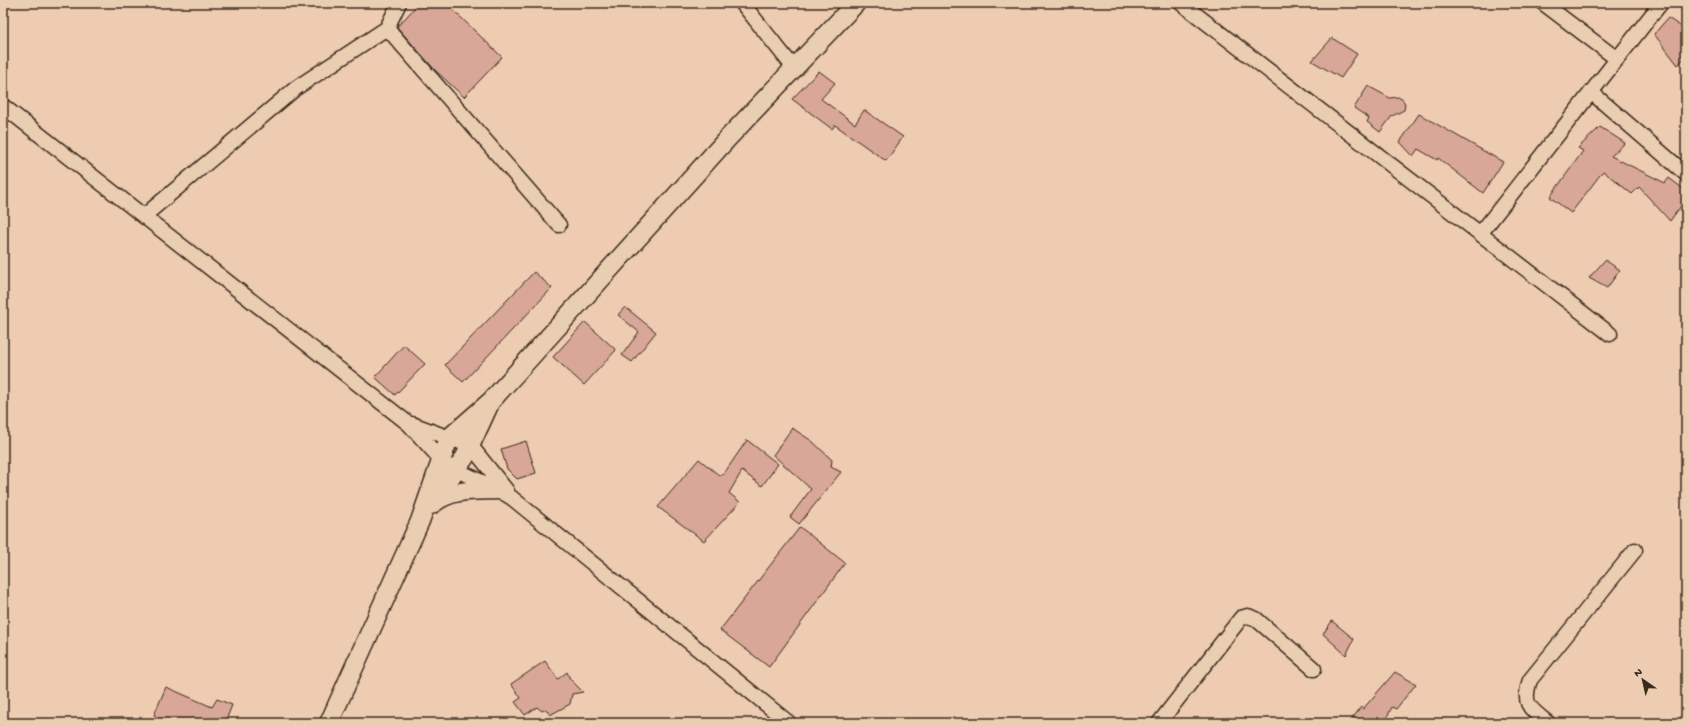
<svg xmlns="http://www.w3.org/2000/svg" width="1689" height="726" font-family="'Gochi Hand',sans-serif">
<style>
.building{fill:#d8a797;stroke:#3b2a1e}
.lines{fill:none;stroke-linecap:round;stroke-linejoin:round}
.minor-casing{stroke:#3b2a1e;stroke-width:17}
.tertiary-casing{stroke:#3b2a1e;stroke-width:21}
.minor{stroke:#eaceb1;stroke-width:14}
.tertiary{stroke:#eaceb1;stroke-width:18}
</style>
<rect width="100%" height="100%" fill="#edccb1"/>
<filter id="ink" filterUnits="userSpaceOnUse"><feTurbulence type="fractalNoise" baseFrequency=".025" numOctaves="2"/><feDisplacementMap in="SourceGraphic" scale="8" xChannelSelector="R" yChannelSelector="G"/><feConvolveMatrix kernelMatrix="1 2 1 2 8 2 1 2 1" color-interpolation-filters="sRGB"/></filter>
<g filter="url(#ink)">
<path class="building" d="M 419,3 L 441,3 L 451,8 L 502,57 L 464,97 L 435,70 L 397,27 Z
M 1668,18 L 1686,30 L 1686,56 L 1678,65 L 1654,34 Z
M 1332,38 L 1357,54 L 1341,78 L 1312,61 Z
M 819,71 L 835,83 L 821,99 L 855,124 L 864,110 L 903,137 L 886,161 L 835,125 L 832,129 L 792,99 Z
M 1368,86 L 1390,98 L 1398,97 L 1403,100 L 1405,104 L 1404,110 L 1392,116 L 1380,132 L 1367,122 L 1369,118 L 1354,108 Z
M 1419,114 L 1503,162 L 1483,193 L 1438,158 L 1437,160 L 1418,149 L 1413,156 L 1400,142 Z
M 1600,127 L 1625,143 L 1611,156 L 1665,183 L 1669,178 L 1686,191 L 1686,199 L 1670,221 L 1639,187 L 1632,194 L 1603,171 L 1571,213 L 1550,197 L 1583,151 L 1578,148 Z
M 1605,260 L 1620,270 L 1607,288 L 1589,278 Z
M 534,272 L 552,288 L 463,382 L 445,365 Z
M 625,307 L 656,332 L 632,362 L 622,355 L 639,332 L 618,315 Z
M 585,322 L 616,350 L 584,385 L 553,357 Z
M 404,345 L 425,364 L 395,395 L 375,377 Z
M 792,428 L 812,441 L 832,460 L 831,467 L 841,472 L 799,524 L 790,517 L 811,489 L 773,455 Z
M 747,440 L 778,464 L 762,486 L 742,471 L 729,493 L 740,502 L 704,541 L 658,507 L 699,459 L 720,476 L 721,474 L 723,475 Z
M 526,441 L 536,473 L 517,479 L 507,469 L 501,449 Z
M 800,527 L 845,563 L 769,667 L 720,630 Z
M 1332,621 L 1354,639 L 1346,655 L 1323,634 Z
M 545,661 L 558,679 L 567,672 L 570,679 L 583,692 L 572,694 L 570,704 L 550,715 L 546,709 L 542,711 L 537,707 L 525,715 L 515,702 L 521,698 L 511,684 Z
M 1395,672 L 1416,684 L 1396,709 L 1392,707 L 1384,723 L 1349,723 L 1361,707 L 1363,709 Z
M 166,687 L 212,707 L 217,699 L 232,705 L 225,723 L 166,723 L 154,715 Z"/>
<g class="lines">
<defs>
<path id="minor" d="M 742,3 L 794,68
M 1181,3 L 1610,334
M 1543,3 L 1617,59
M 387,28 L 399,3
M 1591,92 L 1686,174
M 3,106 L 409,424 L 446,465 L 499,490 L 512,498 L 789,723
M 144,216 L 296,88 L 387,28 L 559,225
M 1480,234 L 1661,3
M 412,424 L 471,446 L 507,491
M 1159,723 L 1241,618 L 1248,616 L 1256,619 L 1314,669
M 1548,723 C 1529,708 1522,704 1530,680 L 1635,550"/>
<path id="tertiary" d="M 434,503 C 452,488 477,491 499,490
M 431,505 L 465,457 L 489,405
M 329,723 L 420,521 L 449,438 L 491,401 L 728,138 L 856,3"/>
</defs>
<use href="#minor" class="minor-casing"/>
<use href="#tertiary" class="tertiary-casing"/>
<use href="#minor" class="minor"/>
<use href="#tertiary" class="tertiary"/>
</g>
</g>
<rect width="1689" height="726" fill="none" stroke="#eaceb1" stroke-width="16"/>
<rect x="8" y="8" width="1673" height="710" fill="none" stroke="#3b2a1e" stroke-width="1.5" filter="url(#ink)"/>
<g transform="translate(1643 680) rotate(326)" stroke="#eaceb1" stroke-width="3" paint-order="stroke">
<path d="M0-3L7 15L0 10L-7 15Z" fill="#3b2a1e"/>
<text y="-6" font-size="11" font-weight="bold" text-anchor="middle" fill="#3b2a1e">N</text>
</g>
</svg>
